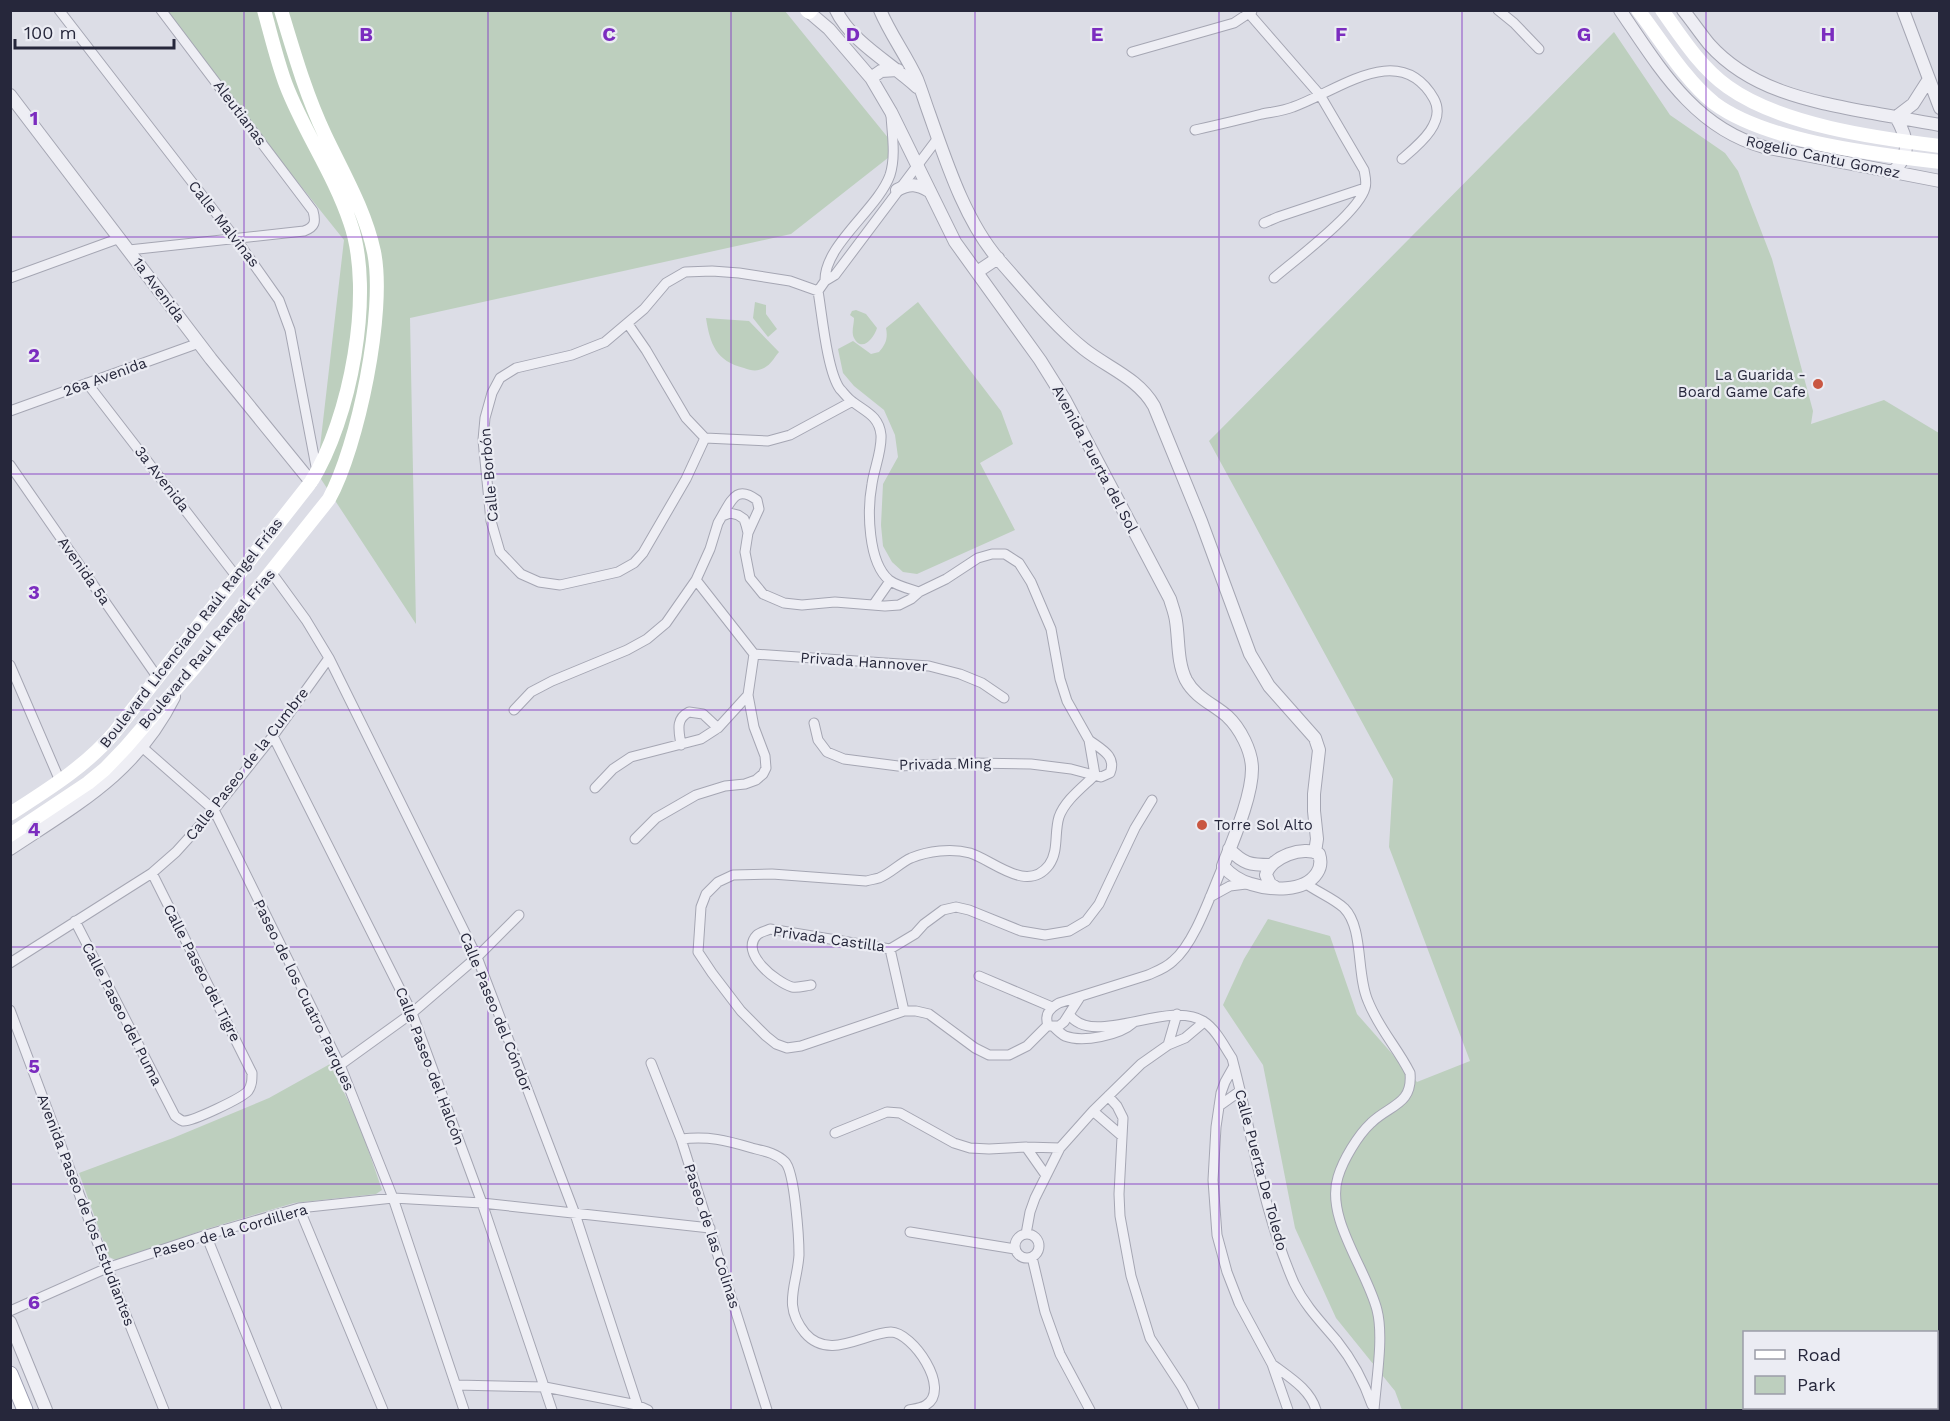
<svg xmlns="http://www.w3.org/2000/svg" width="1950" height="1421" font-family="'Work Sans',sans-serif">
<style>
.green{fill:#bdcfbe;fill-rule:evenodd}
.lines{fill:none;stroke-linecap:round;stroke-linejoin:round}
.minor-casing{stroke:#a5a6b3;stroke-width:11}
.tertiary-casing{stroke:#a5a6b3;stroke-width:14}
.primary-casing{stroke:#9b9db1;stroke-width:17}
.minor{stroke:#eeeef4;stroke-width:9}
.tertiary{stroke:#eeeef4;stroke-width:12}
.secondary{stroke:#fff;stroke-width:14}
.primary{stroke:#fff;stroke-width:15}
.secondary-bridge{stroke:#fff;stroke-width:14}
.grid{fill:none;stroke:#7b2cbf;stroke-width:1.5;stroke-opacity:0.55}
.poi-dot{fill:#c95742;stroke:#ebecf3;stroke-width:2}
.labels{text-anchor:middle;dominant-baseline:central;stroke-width:4.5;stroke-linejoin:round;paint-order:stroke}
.street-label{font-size:15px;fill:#26273b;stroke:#ebecf3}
.poi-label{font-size:15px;fill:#26273b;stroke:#ebecf3;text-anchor:end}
.grid-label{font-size:20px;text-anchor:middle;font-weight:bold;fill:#7b2cbf;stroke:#ebecf3;stroke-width:4.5;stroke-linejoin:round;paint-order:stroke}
</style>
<rect width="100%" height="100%" fill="#dcdde6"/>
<path class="green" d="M 161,11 L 785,11 L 898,150 L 791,234 L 410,318 L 416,624 L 317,473 L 344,240 Z
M 1614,32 L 1670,115 L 1725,153 L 1738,171 L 1772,259 L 1813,411 L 1811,424 L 1884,400 L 1939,433 L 1939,1410 L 1402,1410 L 1395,1391 L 1336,1318 L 1295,1228 L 1263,1065 L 1223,1005 L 1244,959 L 1268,919 L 1330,936 L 1357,1014 L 1417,1082 L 1470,1061 L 1389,847 L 1393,779 L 1209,441 ZM 1744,1332 L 1936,1332 L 1936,1408 L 1744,1408 Z
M 755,302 L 766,305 L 766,314 L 777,329 L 768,337 L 753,318 Z
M 918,302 L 1001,411 L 1013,444 L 980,463 L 1015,530 L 917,574 L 903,572 L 892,562 L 883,546 L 881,525 L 883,484 L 898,457 L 895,435 L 884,410 L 854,386 L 843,373 L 838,349 L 853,341 L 871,354 L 879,352 C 886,344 888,338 886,328 Z
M 856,310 L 866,314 L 877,328 C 874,338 862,353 854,338 C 851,332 854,325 854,318 L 850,315 L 852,311 Z
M 706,318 L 749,321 L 779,352 C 775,356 772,363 767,366 C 759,372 752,371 744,368 C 716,361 710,344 706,318 Z
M 330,1064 L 359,1123 L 382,1190 L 376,1194 L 294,1203 L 203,1230 L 118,1261 L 109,1257 L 79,1173 L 173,1138 L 269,1098 Z"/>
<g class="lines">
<defs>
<path id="minor" d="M 59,10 L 236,239 L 279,300 L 290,330 L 317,472
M 1246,10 L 1320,95 L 1364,170 C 1365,176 1367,182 1365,188 C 1359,212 1295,260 1274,278
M 1498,10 L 1514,23 L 1539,49
M 1132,52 L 1234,23 L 1252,11
M 1195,130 C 1217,125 1239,120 1262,114 C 1272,112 1283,111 1293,107 C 1338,91 1400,39 1434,99 C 1447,123 1417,146 1402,159
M 1264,223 L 1278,217 L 1365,188
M 129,250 L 304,231 C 315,227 316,222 313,211 L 161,10
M 10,278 L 120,238
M 825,281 C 824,245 878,209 890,175 C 896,156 892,134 891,115
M 628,324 L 646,350 L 686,418 L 705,438
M 87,383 L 236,576
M 10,411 L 199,343
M 705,438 L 686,479 L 643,553 L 634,563 L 618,572 L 560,585 L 539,582 L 521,574 L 500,552 L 491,521 L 483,440 L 485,418 L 492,393 L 500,378 L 516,368 L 572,355 L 605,342 L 644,309 L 666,283 L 685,272 L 712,271 L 739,273 L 790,281 L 818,291
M 705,438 L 768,441 L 790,435 L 851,402
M 10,465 L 158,678
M 722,516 C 732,499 737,485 757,500 L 759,509 L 748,533
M 271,572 L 306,620 L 329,658 L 477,957 L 575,1214 L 639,1410
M 919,592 C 910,589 897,586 889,580 C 868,562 867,511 872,484 C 874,469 882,451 881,435 C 879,416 866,412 853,402 C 848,399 844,393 840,389 C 827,371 822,314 818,291 L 825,281 L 835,275 L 938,138
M 874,604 L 890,581
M 754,654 L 929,666 L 960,674 L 982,683 L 1004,698
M 10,665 L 60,781
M 514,710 L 531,692 L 552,681 L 627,650 L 647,639 L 666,623 L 696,580 L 710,549 L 718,523 L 722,516 L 730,513 L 738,515 L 744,519 L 746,525 L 748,533 L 745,552 L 750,578 L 763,594 L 784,603 L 802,605 L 835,602 L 885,606 L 899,605 L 911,599 L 919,592 L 946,579 L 978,558 L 992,554 L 1005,554 L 1019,563 L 1031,582 L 1051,629 L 1060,679 L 1067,701 L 1089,740 L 1095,775
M 814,723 L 818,740 L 827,752 L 844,759 L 898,766 L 971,763 L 1031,764 L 1071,769 L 1101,777 L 1110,773 C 1117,756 1101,749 1089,740
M 273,736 L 412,1013 L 482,1203 L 552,1410
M 681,745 C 679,731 675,719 689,712 L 703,714 L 718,728
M 142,747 L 214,810 L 340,1065 L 393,1198 L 464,1410
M 595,788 L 613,769 L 631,757 L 701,739 L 718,728 L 748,695
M 635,839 L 656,818 L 696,795 L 725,786 L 745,784 L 756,780 L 763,774 L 766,768 L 765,756 L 754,727 L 748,695 L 754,654 L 696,580
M 1305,883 C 1317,892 1333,898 1344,908 C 1364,928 1356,974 1368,1001 C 1379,1029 1397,1047 1410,1073 C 1413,1105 1389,1105 1371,1123 C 1358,1135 1343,1160 1338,1177 C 1325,1218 1367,1270 1377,1310 C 1384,1337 1376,1382 1374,1410
M 1210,897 L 1230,886 L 1246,884
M 75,921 L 175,1116 C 178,1118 180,1120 183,1121 C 192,1122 242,1098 248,1091 C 252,1085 252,1080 252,1073 L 152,873
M 890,949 L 904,1011
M 10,963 L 152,873 L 176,852 L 214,810 L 273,736 L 329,658
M 979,976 L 1052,1007
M 811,985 C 804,986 798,988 792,987 C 776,982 739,953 757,935 C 760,932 766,931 770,929 L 890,949 L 915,934 L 924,924 L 943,910 L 956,907 L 969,910 L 1021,931 L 1045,935 L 1069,931 L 1086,921 L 1099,904 L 1135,828 L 1152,800
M 10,1010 L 107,1268 L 164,1410
M 1069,1014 C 1092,1049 1168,999 1203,1021 C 1216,1029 1224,1046 1232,1058 C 1252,1133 1263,1212 1294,1283 C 1305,1306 1321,1322 1337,1341 C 1353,1361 1364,1382 1372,1405
M 1048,1025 L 1027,1046 L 1009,1055 L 989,1055 L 975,1048 L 929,1014 L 916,1011 L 904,1011 L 801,1046 L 787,1048 L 776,1044 L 766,1036 L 741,1011 L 712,973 L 698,952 L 701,907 L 706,894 L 718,882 L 733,875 L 772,874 L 866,881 C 870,880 875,879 879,878 C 891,873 900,863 911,858 C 928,851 951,848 970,853 C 993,860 1027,894 1049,865 C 1059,851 1054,833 1059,817 C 1065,800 1083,787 1095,775
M 1048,1025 C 1044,1014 1050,1008 1059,1003 L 1148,975 C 1157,971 1166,968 1173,961 C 1195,943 1211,893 1223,866
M 1050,1026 L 1059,1026 L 1064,1022 L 1080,997
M 1054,1027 C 1057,1030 1061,1034 1065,1036 C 1083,1043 1120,1035 1133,1023
M 1168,1045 L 1177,1014
M 651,1063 L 681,1139 L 767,1410
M 340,1065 L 412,1013 L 477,957 L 519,915
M 1234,1066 L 1225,1082 L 1221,1093 L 1216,1127 L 1213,1180 L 1217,1235 L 1227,1272 L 1239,1303 L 1272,1364 L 1288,1410
M 1108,1096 L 1117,1106 L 1123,1118 L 1119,1194 L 1120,1216 L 1131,1276 L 1150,1338 L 1182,1387 L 1194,1410
M 1219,1106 L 1240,1091
M 1093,1111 L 1122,1136
M 835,1133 L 887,1112 L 900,1113 L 954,1143 L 970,1148 L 989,1149 L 1026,1147 L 1060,1148
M 681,1139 C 709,1136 725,1140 752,1148 C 764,1151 776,1153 785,1162 C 795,1172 799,1240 799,1255 C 797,1286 782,1305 805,1333 C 829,1361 864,1333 891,1332 C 912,1332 952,1389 926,1405 C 922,1408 914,1409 909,1410
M 1026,1147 L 1045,1174
M 299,1208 L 383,1410
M 910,1232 L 1015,1249
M 1026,1234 L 1030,1212 L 1035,1198 L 1060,1148 L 1093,1111 L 1141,1064 L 1168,1045 L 1185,1038 L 1204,1022
M1015 1246a12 12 0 1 1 24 0a12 12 0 1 1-24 0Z
M 206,1235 L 277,1410
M 1032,1257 L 1045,1312 L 1060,1354 L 1090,1410
M 10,1311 L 107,1268 L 206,1235 L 299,1208 L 393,1198 L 482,1203 L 710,1228
M 1272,1364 C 1289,1377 1310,1389 1316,1410
M 456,1385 L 545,1387 L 637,1405 L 648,1410"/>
<path id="tertiary" d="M 836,10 C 851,42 891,63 917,87
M 880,10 C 890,34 906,55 917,79 C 921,89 925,102 929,113 C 946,161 965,221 999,260 C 1024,288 1055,326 1084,349 C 1108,368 1138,378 1154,406 L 1201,521 L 1250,654 L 1269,686 L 1315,738 L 1319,750 L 1314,794 L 1314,811 L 1317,839 L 1315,852
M 1620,10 C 1659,67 1694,128 1764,147 L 1940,181
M 1683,10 C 1692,21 1700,33 1709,44 C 1750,90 1809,101 1867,112 C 1891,116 1915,121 1940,125
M 1903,10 L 1940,108
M 809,12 L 829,29 L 871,78 L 891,112 L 955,242 L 1040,360 L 1065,400 L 1170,599 C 1172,606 1175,613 1176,621 C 1179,640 1177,662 1186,680 C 1195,697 1213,704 1227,716 C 1240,728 1252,751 1252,769 C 1252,797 1233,840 1223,866 C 1230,874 1240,881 1251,884 C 1270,890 1304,893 1317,873 C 1321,867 1321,860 1319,854 C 1304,845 1270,857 1266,875 L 1270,884 L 1275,887
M 871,78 L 881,71 L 898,70
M 10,95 L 211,359 L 311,482
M 1896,117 L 1913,104 L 1929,79
M 1893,172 C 1912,153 1908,139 1896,117
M 897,190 C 910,183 917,184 929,191
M 977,272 L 998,258
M 10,849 C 79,803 136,773 174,697
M 1229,849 C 1244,864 1250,865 1270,865
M 10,1322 L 46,1410"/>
<path id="primary" d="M 10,1374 L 25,1410"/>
</defs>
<use href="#minor" class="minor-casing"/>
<use href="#tertiary" class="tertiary-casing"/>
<use href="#primary" class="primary-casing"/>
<use href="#minor" class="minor"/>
<use href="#tertiary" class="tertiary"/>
<path class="secondary" d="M 807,10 L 809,12 L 811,10
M 10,814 C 47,790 85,767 114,733 L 311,482 C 350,420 375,292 350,222 C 334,174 304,132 286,85 C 277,61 271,35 264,10
M 10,835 L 88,783 L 105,769 L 126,747 L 195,667 L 329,499 C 358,446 386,311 374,252 C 365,210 343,173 325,135 C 306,95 294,53 281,10"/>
<use href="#primary" class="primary"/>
<path class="secondary-bridge" d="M 1638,10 C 1661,40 1685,80 1714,103 C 1766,142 1875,154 1940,162
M 1662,10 C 1681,37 1701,68 1728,87 C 1781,125 1875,138 1940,146"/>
</g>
<path class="grid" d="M 244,10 L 244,1410M 488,10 L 488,1410M 731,10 L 731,1410M 975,10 L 975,1410M 1219,10 L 1219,1410M 1462,10 L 1462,1410M 1706,10 L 1706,1410M 10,237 L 1940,237M 10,474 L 1940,474M 10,710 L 1940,710M 10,947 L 1940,947M 10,1184 L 1940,1184"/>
<g class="poi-dot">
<circle cx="1818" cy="384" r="6"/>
<circle cx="1202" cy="825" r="6"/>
</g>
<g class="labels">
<g class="street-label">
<text transform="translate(240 113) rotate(53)">Aleutianas</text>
<text transform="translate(1823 157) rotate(12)">Rogelio Cantu Gomez</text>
<text transform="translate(224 224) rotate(52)">Calle Malvinas</text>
<text transform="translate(159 290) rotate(53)">1a Avenida</text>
<text transform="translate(105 377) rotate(-20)">26a Avenida</text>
<text transform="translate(1095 459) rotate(62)">Avenida Puerta del Sol</text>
<text transform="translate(489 475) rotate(-95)">Calle Borbón</text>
<text transform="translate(162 479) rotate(52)">3a Avenida</text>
<text transform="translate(84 571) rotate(55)">Avenida 5a</text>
<text transform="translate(191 633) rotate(-52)">Boulevard Licenciado Raúl Rangel Frías</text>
<text transform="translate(207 649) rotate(-50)">Boulevard Raul Rangel Frias</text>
<text transform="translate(864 662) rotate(4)">Privada Hannover</text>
<text transform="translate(247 764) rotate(-52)">Calle Paseo de la Cumbre</text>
<text transform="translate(945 764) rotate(-1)">Privada Ming</text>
<text transform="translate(829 939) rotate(8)">Privada Castilla</text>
<text transform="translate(202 973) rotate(63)">Calle Paseo del Tigre</text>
<text transform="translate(304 995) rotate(64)">Paseo de los Cuatro Parques</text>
<text transform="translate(496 1012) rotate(68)">Calle Paseo del Cóndor</text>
<text transform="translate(122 1014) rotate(63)">Calle Paseo del Puma</text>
<text transform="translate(430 1066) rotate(69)">Calle Paseo del Halcón</text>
<text transform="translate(1261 1170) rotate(75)">Calle Puerta De Toledo</text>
<text transform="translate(86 1210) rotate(69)">Avenida Paseo de los Estudiantes</text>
<text transform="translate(230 1231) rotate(-16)">Paseo de la Cordillera</text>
<text transform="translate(712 1236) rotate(72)">Paseo de las Colinas</text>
</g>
<g class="poi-label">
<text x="1806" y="375">La Guarida -<tspan x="1806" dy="17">Board Game Cafe</tspan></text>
<text x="1214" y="825" text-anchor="start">Torre Sol Alto</text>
</g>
</g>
<g class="grid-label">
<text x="366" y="41">B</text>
<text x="609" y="41">C</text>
<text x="853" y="41">D</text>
<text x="1097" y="41">E</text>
<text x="1341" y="41">F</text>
<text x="1584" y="41">G</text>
<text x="1828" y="41">H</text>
<text x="34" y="125">1</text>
<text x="34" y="362">2</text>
<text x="34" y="599">3</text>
<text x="34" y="836">4</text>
<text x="34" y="1073">5</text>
<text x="34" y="1309">6</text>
</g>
<rect width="1950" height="1421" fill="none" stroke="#26273b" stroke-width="24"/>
<rect x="1743" y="1331" width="195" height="78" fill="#ebecf3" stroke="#9c9da9" stroke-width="1.5"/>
<rect x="1755" y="1350" width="30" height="9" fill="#ffffff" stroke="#9c9da9" stroke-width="1.5"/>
<text x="1797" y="1361" font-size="18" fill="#26273b">Road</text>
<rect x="1755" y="1376" width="30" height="18" fill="#bdcfbe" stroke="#9c9da9" stroke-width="1.5"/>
<text x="1797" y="1391" font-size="18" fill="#26273b">Park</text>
<path d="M15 39v9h159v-9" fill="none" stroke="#26273b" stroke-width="3"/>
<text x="24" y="39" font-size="18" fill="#26273b" stroke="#ebecf3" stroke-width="4.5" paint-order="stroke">100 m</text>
</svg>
